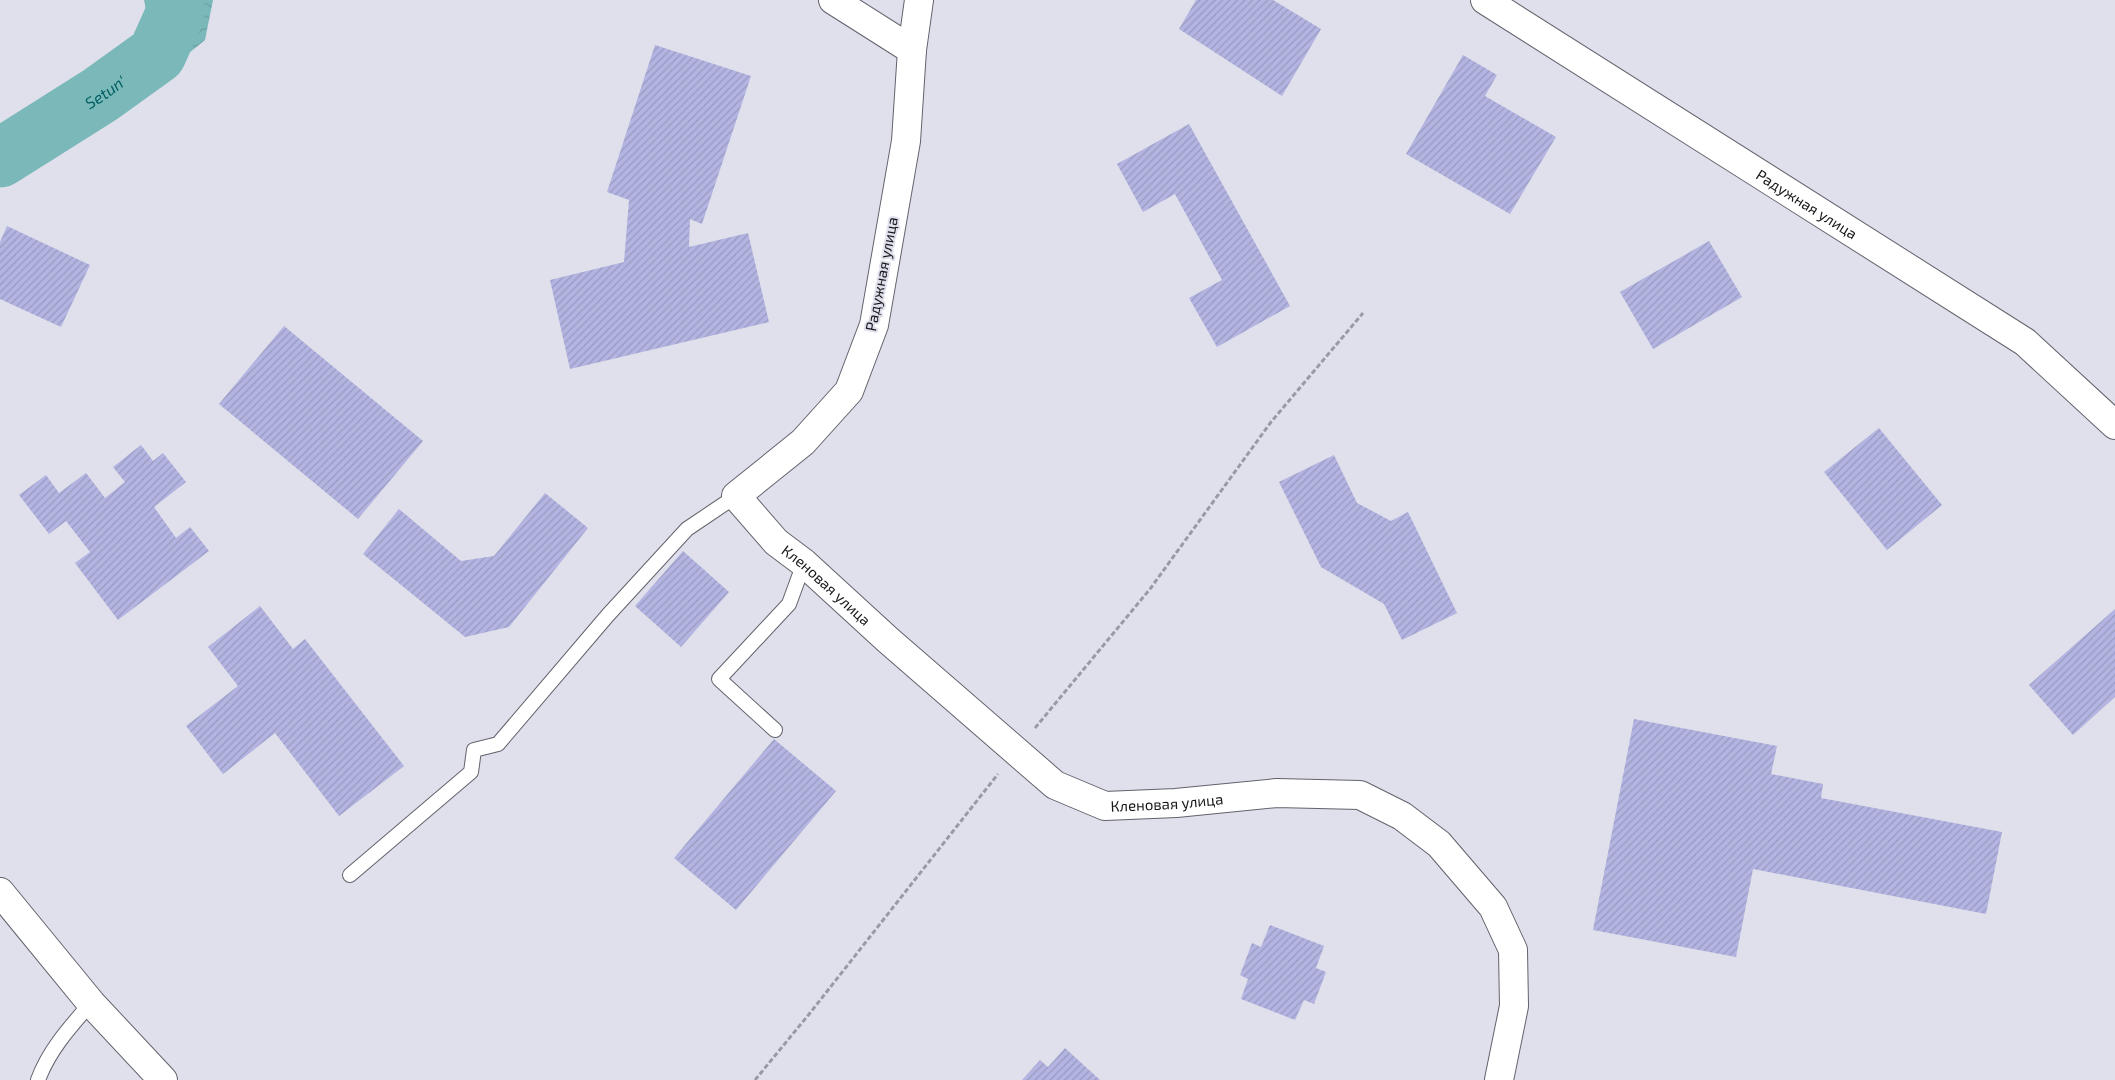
<svg xmlns="http://www.w3.org/2000/svg" width="2115" height="1080" font-family="'Exo 2',sans-serif">
<style>
.water{fill:url(#water-waves)}
.lines{fill:none;stroke-linecap:round;stroke-linejoin:round}
.river{stroke:#7ab8b9;stroke-width:59}
.building{fill:url(#building-hatch)}
.lane-casing{stroke:#62626c;stroke-width:16}
.street-casing{stroke:#62626c;stroke-width:30}
.path{stroke:#9a9aa3;stroke-width:3;stroke-dasharray:5 2.5;stroke-linecap:butt}
.lane{stroke:#fff;stroke-width:14}
.street{stroke:#fff;stroke-width:28}
.labels{text-anchor:middle;dominant-baseline:central;stroke-width:4;stroke-linejoin:round;paint-order:stroke}
.street-label{font-size:15px;fill:#18181c;stroke:#dfe0eb}
.water-label{font-size:16px;font-style:italic;fill:#005f61;stroke:#dfe0eb}
</style>
<defs>
<pattern id="water-waves" width="16" height="10" patternUnits="userSpaceOnUse" patternTransform="scale(1.25)"><rect width="16" height="10" fill="#7ab8b9"/><path d="M0 5q4-4 8 0t8 0" fill="none" stroke="#699d9e"/></pattern>
<pattern id="building-hatch" width="6" height="6" patternUnits="userSpaceOnUse" patternTransform="scale(1.25)"><rect width="6" height="6" fill="#b3b4e1"/><path d="M-1 1l2-2M0 6l6-6M5 7l2-2" fill="none" stroke="#999ac0"/></pattern>
</defs>
<rect width="100%" height="100%" fill="#dfe0eb"/>
<path class="water" d="M 144,0 L 213,0 L 205,40 L 173,66 L 105,114 L 94,78 C 122,58 155,40 144,0 Z"/>
<g class="lines">
<path class="river" id="s1" d="M 0,158 L 100,95 L 157,54 L 175,14 L 175,0"/>
</g>
<path class="building" d="M 1196,0 L 1273,0 L 1321,29 L 1282,96 L 1179,29 Z
M 655,45 L 751,76 L 702,224 L 690,219 L 689,247 L 748,233 L 769,322 L 570,369 L 550,280 L 624,262 L 629,200 L 607,192 Z
M 1463,55 L 1497,75 L 1485,96 L 1556,137 L 1510,214 L 1406,154 Z
M 1189,124 L 1290,306 L 1217,347 L 1189,298 L 1222,280 L 1175,194 L 1143,212 L 1117,164 Z
M 7,226 L 90,265 L 61,327 L 0,299 L 0,242 Z
M 1709,241 L 1742,297 L 1653,349 L 1620,292 Z
M 284,326 L 423,441 L 358,519 L 219,404 Z
M 1879,428 L 1942,505 L 1887,550 L 1824,472 Z
M 141,445 L 153,461 L 163,453 L 186,482 L 154,507 L 176,538 L 190,527 L 209,551 L 118,620 L 75,563 L 90,552 L 66,521 L 49,534 L 19,495 L 46,475 L 59,493 L 86,473 L 105,498 L 125,482 L 113,467 Z
M 1334,455 L 1357,503 L 1391,521 L 1408,512 L 1457,613 L 1402,640 L 1384,604 L 1321,567 L 1279,482 Z
M 545,493 L 588,528 L 509,627 L 465,637 L 363,554 L 399,509 L 461,561 L 494,556 Z
M 683,551 L 729,592 L 681,647 L 635,606 Z
M 260,606 L 293,649 L 305,639 L 404,766 L 339,816 L 275,733 L 223,774 L 186,726 L 238,686 L 208,647 Z
M 2115,609 L 2115,697 L 2073,735 L 2029,685 Z
M 1634,719 L 1777,746 L 1771,774 L 1823,784 L 1821,798 L 2002,832 L 1986,914 L 1753,869 L 1736,957 L 1593,930 Z
M 774,739 L 836,791 L 736,910 L 674,858 Z
M 1270,925 L 1324,946 L 1316,968 L 1326,972 L 1314,1004 L 1304,1000 L 1295,1020 L 1241,999 L 1248,979 L 1240,975 L 1252,943 L 1261,947 Z
M 1065,1048 L 1100,1080 L 1022,1080 L 1040,1060 L 1048,1067 Z"/>
<g class="lines">
<defs>
<path id="lane" d="M 775,730 L 719,679 L 789,604 L 804,563
M 350,875 L 471,772 L 474,750 L 498,744 L 608,615 L 687,529 L 736,496
M 38,1080 C 49,1050 70,1027 91,1003"/>
<g id="street">
<path d="M 833,0 L 912,50"/>
<path id="s2" d="M 919,0 L 912,50 L 906,141 L 874,325 L 849,391 L 803,442 L 736,496 L 776,542 L 804,563 L 888,640 L 1055,785 L 1105,806 L 1176,803 L 1277,793 L 1360,795 L 1402,816 L 1439,844 L 1493,907 L 1513,950 L 1514,1006 L 1499,1080"/>
<path id="s3" d="M 1485,0 L 2025,342 L 2115,425"/>
<path d="M 0,892 L 91,1003 L 163,1080"/>
</g>
</defs>
<use href="#lane" class="lane-casing"/>
<use href="#street" class="street-casing"/>
<path class="path" d="M 1035,728 L 1150,589 L 1271,422 L 1363,313
M 755,1080 L 810,1013 L 998,774"/>
<use href="#lane" class="lane"/>
<use href="#street" class="street"/>
</g>
<g class="labels">
<g class="street-label">
<text stroke="none"><textPath href="#s3" startOffset="381">Радужная улица</textPath></text>
<text transform="translate(881 274) rotate(-79)">Радужная улица</text>
<text stroke="none"><textPath href="#s2" startOffset="681">Кленовая улица</textPath></text>
<text stroke="none"><textPath href="#s2" startOffset="1101">Кленовая улица</textPath></text>
</g>
<g class="water-label">
<text stroke="none"><textPath href="#s1" startOffset="124">Setun'</textPath></text>
</g>
</g>
</svg>
